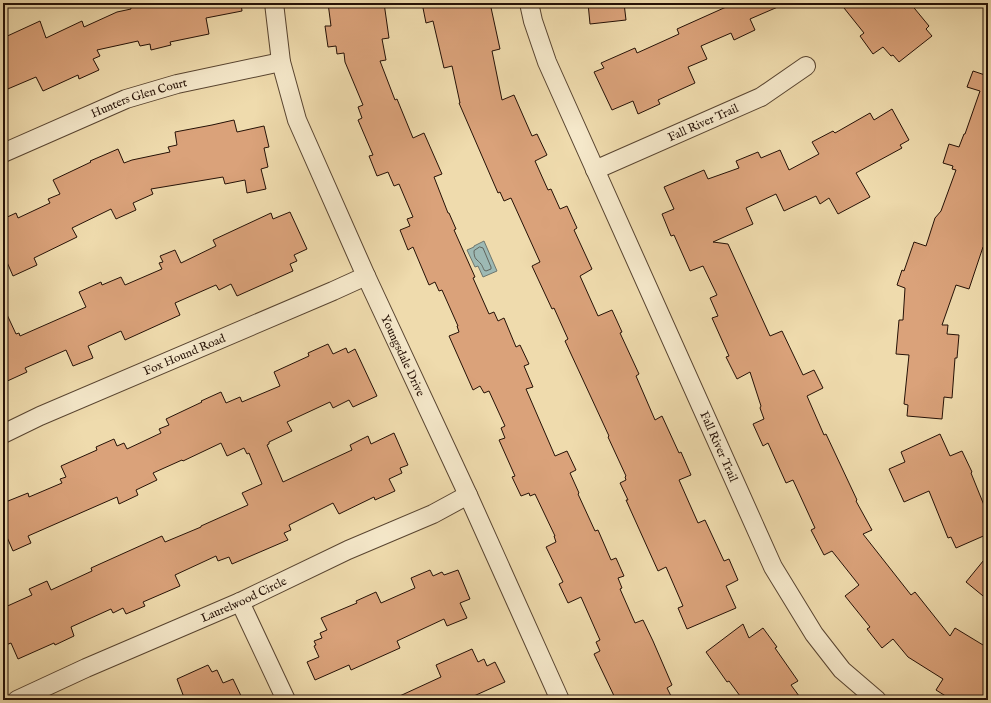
<svg xmlns="http://www.w3.org/2000/svg" width="991" height="703" font-family="'IM FELL English',serif">
<style>
.water{fill:#9db9b4;stroke:#6d766e}
.lines{fill:none;stroke-linecap:round;stroke-linejoin:round}
.shore{stroke:#61655d;stroke-width:1}
.building{fill:#daa27a;stroke:#251106}
.minor-casing{stroke:#584430;stroke-width:20}
.minor{stroke:#f5e8ca;stroke-width:18}
.labels{text-anchor:middle;dominant-baseline:central;stroke-width:3;stroke-linejoin:round;paint-order:stroke}
.street-label{font-size:12px;fill:#251106;stroke:#f5e8ca}
</style>
<rect width="100%" height="100%" fill="#efdbad"/>
<filter id="stains"><feTurbulence type="fractalNoise" baseFrequency=".005" numOctaves="4"/><feColorMatrix values="0 0 0 0 .2 0 0 0 0 .09 0 0 0 0 .02 0 0 0 .5 -.17"/></filter>
<radialGradient id="worn" r=".72"><stop offset=".6" stop-color="#630" stop-opacity="0"/><stop offset="1" stop-color="#630" stop-opacity=".3"/></radialGradient>
<path class="water" d="M 484,241 L 497,271 L 483,277 L 478,266 L 475,267 L 467,250 L 474,247 L 474,246 Z"/>
<g class="lines">
<path class="shore" d="M 480,247 L 483,248 L 491,267 L 491,269 L 486,271 L 484,270 C 484,270 482,265 481,264 C 477,259 474,260 474,251 Z"/>
</g>
<path class="building" d="M 130,3 L 241,3 L 242,11 L 206,18 L 209,34 L 170,42 L 171,45 L 151,50 L 150,44 L 140,46 L 138,41 L 97,50 L 100,56 L 93,59 L 99,70 L 79,79 L 78,75 L 43,91 L 36,77 L 3,91 L 3,38 L 40,21 L 46,38 L 82,21 L 84,27 L 117,12 L 131,9 Z
M 328,3 L 384,3 L 389,38 L 382,39 L 386,60 L 380,61 L 395,100 L 397,99 L 413,138 L 424,133 L 442,174 L 434,177 L 448,213 L 449,213 L 456,229 L 454,230 L 475,277 L 473,278 L 489,314 L 494,312 L 498,321 L 504,318 L 516,347 L 520,345 L 529,364 L 524,366 L 533,387 L 526,389 L 555,456 L 567,451 L 576,470 L 570,473 L 579,493 L 578,494 L 595,531 L 598,530 L 611,560 L 616,558 L 624,576 L 618,578 L 622,588 L 620,589 L 635,623 L 643,620 L 653,641 L 672,685 L 667,688 L 673,700 L 616,700 L 594,654 L 600,651 L 596,642 L 600,640 L 581,597 L 568,603 L 559,584 L 563,582 L 546,547 L 556,542 L 554,536 L 555,536 L 535,494 L 530,496 L 529,493 L 521,496 L 512,477 L 515,476 L 499,440 L 505,438 L 501,428 L 505,426 L 489,391 L 484,393 L 480,386 L 473,390 L 449,336 L 459,332 L 457,326 L 458,326 L 442,290 L 439,291 L 435,282 L 429,285 L 413,247 L 408,250 L 400,230 L 410,226 L 407,219 L 413,217 L 399,184 L 394,186 L 388,172 L 377,176 L 369,156 L 373,155 L 358,120 L 362,118 L 358,107 L 363,105 L 345,62 L 344,53 L 337,54 L 336,46 L 328,47 L 325,26 L 331,26 Z
M 422,3 L 490,3 L 500,49 L 492,51 L 502,100 L 514,95 L 532,136 L 537,134 L 547,155 L 535,161 L 548,190 L 551,189 L 560,209 L 567,206 L 577,228 L 574,230 L 592,269 L 580,276 L 598,316 L 612,310 L 622,332 L 620,333 L 639,374 L 636,376 L 655,420 L 662,416 L 679,453 L 681,452 L 691,475 L 679,480 L 698,523 L 705,520 L 724,561 L 729,559 L 738,580 L 726,586 L 736,608 L 687,629 L 678,608 L 683,606 L 666,567 L 658,571 L 626,500 L 628,500 L 620,483 L 626,480 L 625,477 L 626,476 L 608,437 L 609,436 L 565,341 L 568,339 L 554,308 L 552,309 L 532,266 L 540,262 L 511,198 L 504,201 L 500,192 L 498,193 L 459,103 L 460,103 L 452,66 L 444,68 L 433,21 L 426,23 Z
M 588,3 L 624,3 L 626,20 L 590,24 Z
M 735,3 L 787,3 L 750,19 L 755,30 L 734,40 L 731,33 L 701,46 L 707,59 L 688,67 L 695,83 L 658,100 L 660,104 L 638,114 L 633,101 L 612,110 L 594,72 L 604,68 L 601,63 L 635,48 L 637,53 L 679,34 L 677,29 Z
M 840,3 L 910,3 L 929,26 L 926,29 L 932,36 L 899,62 L 893,55 L 891,56 L 883,47 L 873,54 L 860,36 L 864,33 Z
M 973,71 L 988,76 L 988,249 L 983,247 L 969,289 L 956,285 L 942,325 L 948,325 L 947,334 L 959,335 L 957,358 L 955,358 L 952,398 L 944,397 L 942,419 L 907,416 L 908,405 L 904,404 L 909,355 L 896,354 L 899,320 L 903,320 L 905,288 L 897,285 L 902,270 L 904,271 L 914,242 L 926,246 L 935,218 L 941,211 L 956,170 L 952,169 L 953,166 L 943,163 L 949,144 L 959,147 L 964,134 L 965,134 L 980,91 L 967,87 Z
M 892,109 L 909,140 L 900,145 L 902,148 L 856,173 L 870,197 L 838,214 L 829,198 L 820,204 L 816,196 L 784,211 L 776,194 L 746,208 L 753,224 L 713,242 L 728,244 L 770,336 L 782,331 L 803,375 L 814,370 L 823,388 L 807,396 L 824,435 L 826,434 L 857,500 L 856,501 L 872,530 L 863,534 L 911,595 L 915,592 L 950,636 L 955,628 L 988,648 L 988,700 L 952,700 L 936,690 L 943,679 L 908,657 L 893,639 L 882,648 L 867,629 L 870,627 L 845,596 L 859,585 L 832,551 L 824,555 L 811,530 L 815,528 L 793,480 L 786,483 L 768,443 L 763,446 L 753,424 L 764,419 L 760,408 L 761,406 L 750,372 L 737,379 L 726,357 L 729,356 L 712,318 L 718,316 L 710,298 L 717,295 L 703,266 L 690,271 L 674,235 L 671,236 L 662,214 L 674,209 L 664,187 L 704,170 L 708,179 L 739,168 L 736,161 L 758,152 L 761,158 L 780,150 L 789,170 L 819,154 L 812,142 L 833,131 L 835,133 L 870,113 L 874,120 Z
M 234,120 L 237,132 L 264,126 L 269,147 L 264,148 L 268,167 L 261,169 L 266,189 L 247,193 L 245,180 L 225,184 L 223,177 L 151,189 L 153,194 L 133,203 L 136,210 L 116,219 L 111,209 L 72,228 L 77,237 L 34,258 L 37,265 L 13,276 L 3,253 L 3,219 L 16,213 L 18,218 L 50,203 L 48,199 L 60,194 L 53,180 L 91,162 L 90,161 L 118,149 L 124,163 L 132,160 L 170,152 L 168,147 L 177,145 L 175,132 L 212,125 Z
M 290,212 L 307,249 L 294,255 L 297,261 L 290,264 L 293,271 L 237,296 L 231,284 L 219,290 L 216,285 L 175,303 L 180,315 L 125,340 L 121,331 L 88,346 L 93,358 L 73,366 L 66,350 L 25,368 L 27,372 L 3,383 L 3,306 L 16,334 L 19,333 L 20,336 L 86,307 L 79,292 L 101,282 L 102,285 L 121,277 L 125,285 L 162,269 L 159,263 L 163,262 L 160,256 L 175,250 L 181,263 L 216,246 L 213,240 L 271,213 L 273,219 Z
M 328,344 L 333,354 L 346,348 L 348,353 L 355,349 L 377,396 L 353,407 L 349,400 L 333,408 L 330,402 L 287,422 L 292,431 L 269,442 L 269,444 L 267,445 L 283,482 L 352,450 L 350,445 L 368,436 L 371,444 L 394,433 L 408,465 L 400,468 L 402,473 L 389,479 L 395,491 L 375,500 L 374,497 L 339,514 L 333,503 L 289,525 L 291,530 L 284,533 L 288,540 L 232,564 L 229,557 L 218,561 L 216,556 L 175,575 L 180,586 L 143,602 L 145,606 L 126,614 L 123,608 L 113,613 L 111,609 L 71,627 L 74,636 L 55,645 L 54,643 L 18,659 L 11,643 L 3,646 L 3,608 L 32,595 L 29,589 L 47,581 L 51,590 L 92,571 L 91,568 L 162,536 L 165,542 L 201,527 L 201,526 L 248,505 L 242,493 L 262,484 L 249,453 L 247,454 L 244,448 L 227,456 L 221,443 L 183,461 L 182,460 L 153,473 L 157,480 L 136,490 L 138,495 L 119,504 L 117,497 L 28,536 L 31,543 L 13,551 L 3,528 L 3,503 L 28,493 L 29,497 L 62,483 L 60,479 L 66,477 L 61,466 L 97,450 L 96,447 L 114,439 L 117,446 L 124,443 L 127,449 L 161,433 L 159,429 L 169,425 L 166,419 L 202,402 L 201,401 L 221,392 L 226,403 L 240,397 L 242,402 L 280,386 L 274,372 L 309,356 L 308,353 Z
M 940,434 L 950,456 L 962,451 L 972,472 L 971,473 L 988,515 L 988,534 L 956,548 L 951,537 L 948,538 L 929,491 L 904,502 L 889,469 L 905,462 L 901,452 Z
M 988,555 L 988,600 L 966,582 Z
M 430,570 L 433,576 L 442,572 L 444,575 L 458,570 L 470,599 L 460,603 L 467,618 L 447,626 L 444,619 L 397,641 L 400,648 L 351,670 L 349,665 L 315,680 L 307,662 L 319,657 L 314,646 L 316,645 L 314,641 L 322,638 L 320,633 L 327,630 L 321,618 L 357,603 L 356,601 L 376,592 L 381,603 L 415,588 L 411,578 Z
M 743,624 L 749,638 L 763,628 L 777,647 L 775,648 L 798,681 L 791,685 L 802,700 L 743,700 L 729,681 L 727,682 L 706,652 Z
M 472,649 L 478,662 L 484,659 L 487,666 L 495,662 L 505,682 L 465,700 L 391,700 L 441,677 L 436,665 Z
M 208,665 L 212,672 L 217,670 L 223,683 L 233,679 L 243,700 L 185,700 L 177,679 Z"/>
<g class="lines">
<defs>
<g id="minor">
<path id="s1" d="M 274,3 L 281,62 L 297,120 L 366,276 L 468,495 L 560,700"/>
<path id="s2" d="M 529,3 L 533,21 L 547,62 L 773,567 L 814,634 L 842,670 L 877,700"/>
<path id="s3" d="M 3,153 L 126,99 L 177,84 L 281,62"/>
<path id="s4" d="M 595,170 L 761,97 L 806,66"/>
<path id="s5" d="M 3,434 L 40,416 L 333,291 L 366,276"/>
<path d="M 240,602 L 286,700"/>
<path id="s6" d="M 17,700 L 86,668 L 240,602 L 348,550 L 433,514 L 468,495"/>
</g>
</defs>
<use href="#minor" class="minor-casing"/>
<use href="#minor" class="minor"/>
</g>
<g class="labels">
<g class="street-label">
<text stroke="none"><textPath href="#s3" startOffset="147">Hunters Glen Court</textPath></text>
<text stroke="none"><textPath href="#s4" startOffset="118">Fall River Trail</textPath></text>
<text stroke="none"><textPath href="#s5" startOffset="198">Fox Hound Road</textPath></text>
<text stroke="none"><textPath href="#s1" startOffset="378">Youngsdale Drive</textPath></text>
<text stroke="none"><textPath href="#s2" startOffset="483">Fall River Trail</textPath></text>
<text stroke="none"><textPath href="#s6" startOffset="248">Laurelwood Circle</textPath></text>
</g>
</g>
<rect width="991" height="703" fill="none" stroke="#efdbad" stroke-width="16"/>
<rect x="4" y="4" width="983" height="695" fill="none" stroke="#251106" stroke-width="2"/>
<rect x="8" y="8" width="975" height="687" fill="none" stroke="#251106"/>
<rect width="100%" height="100%" filter="url(#stains)"/>
<rect width="100%" height="100%" fill="url(#worn)"/>
</svg>
